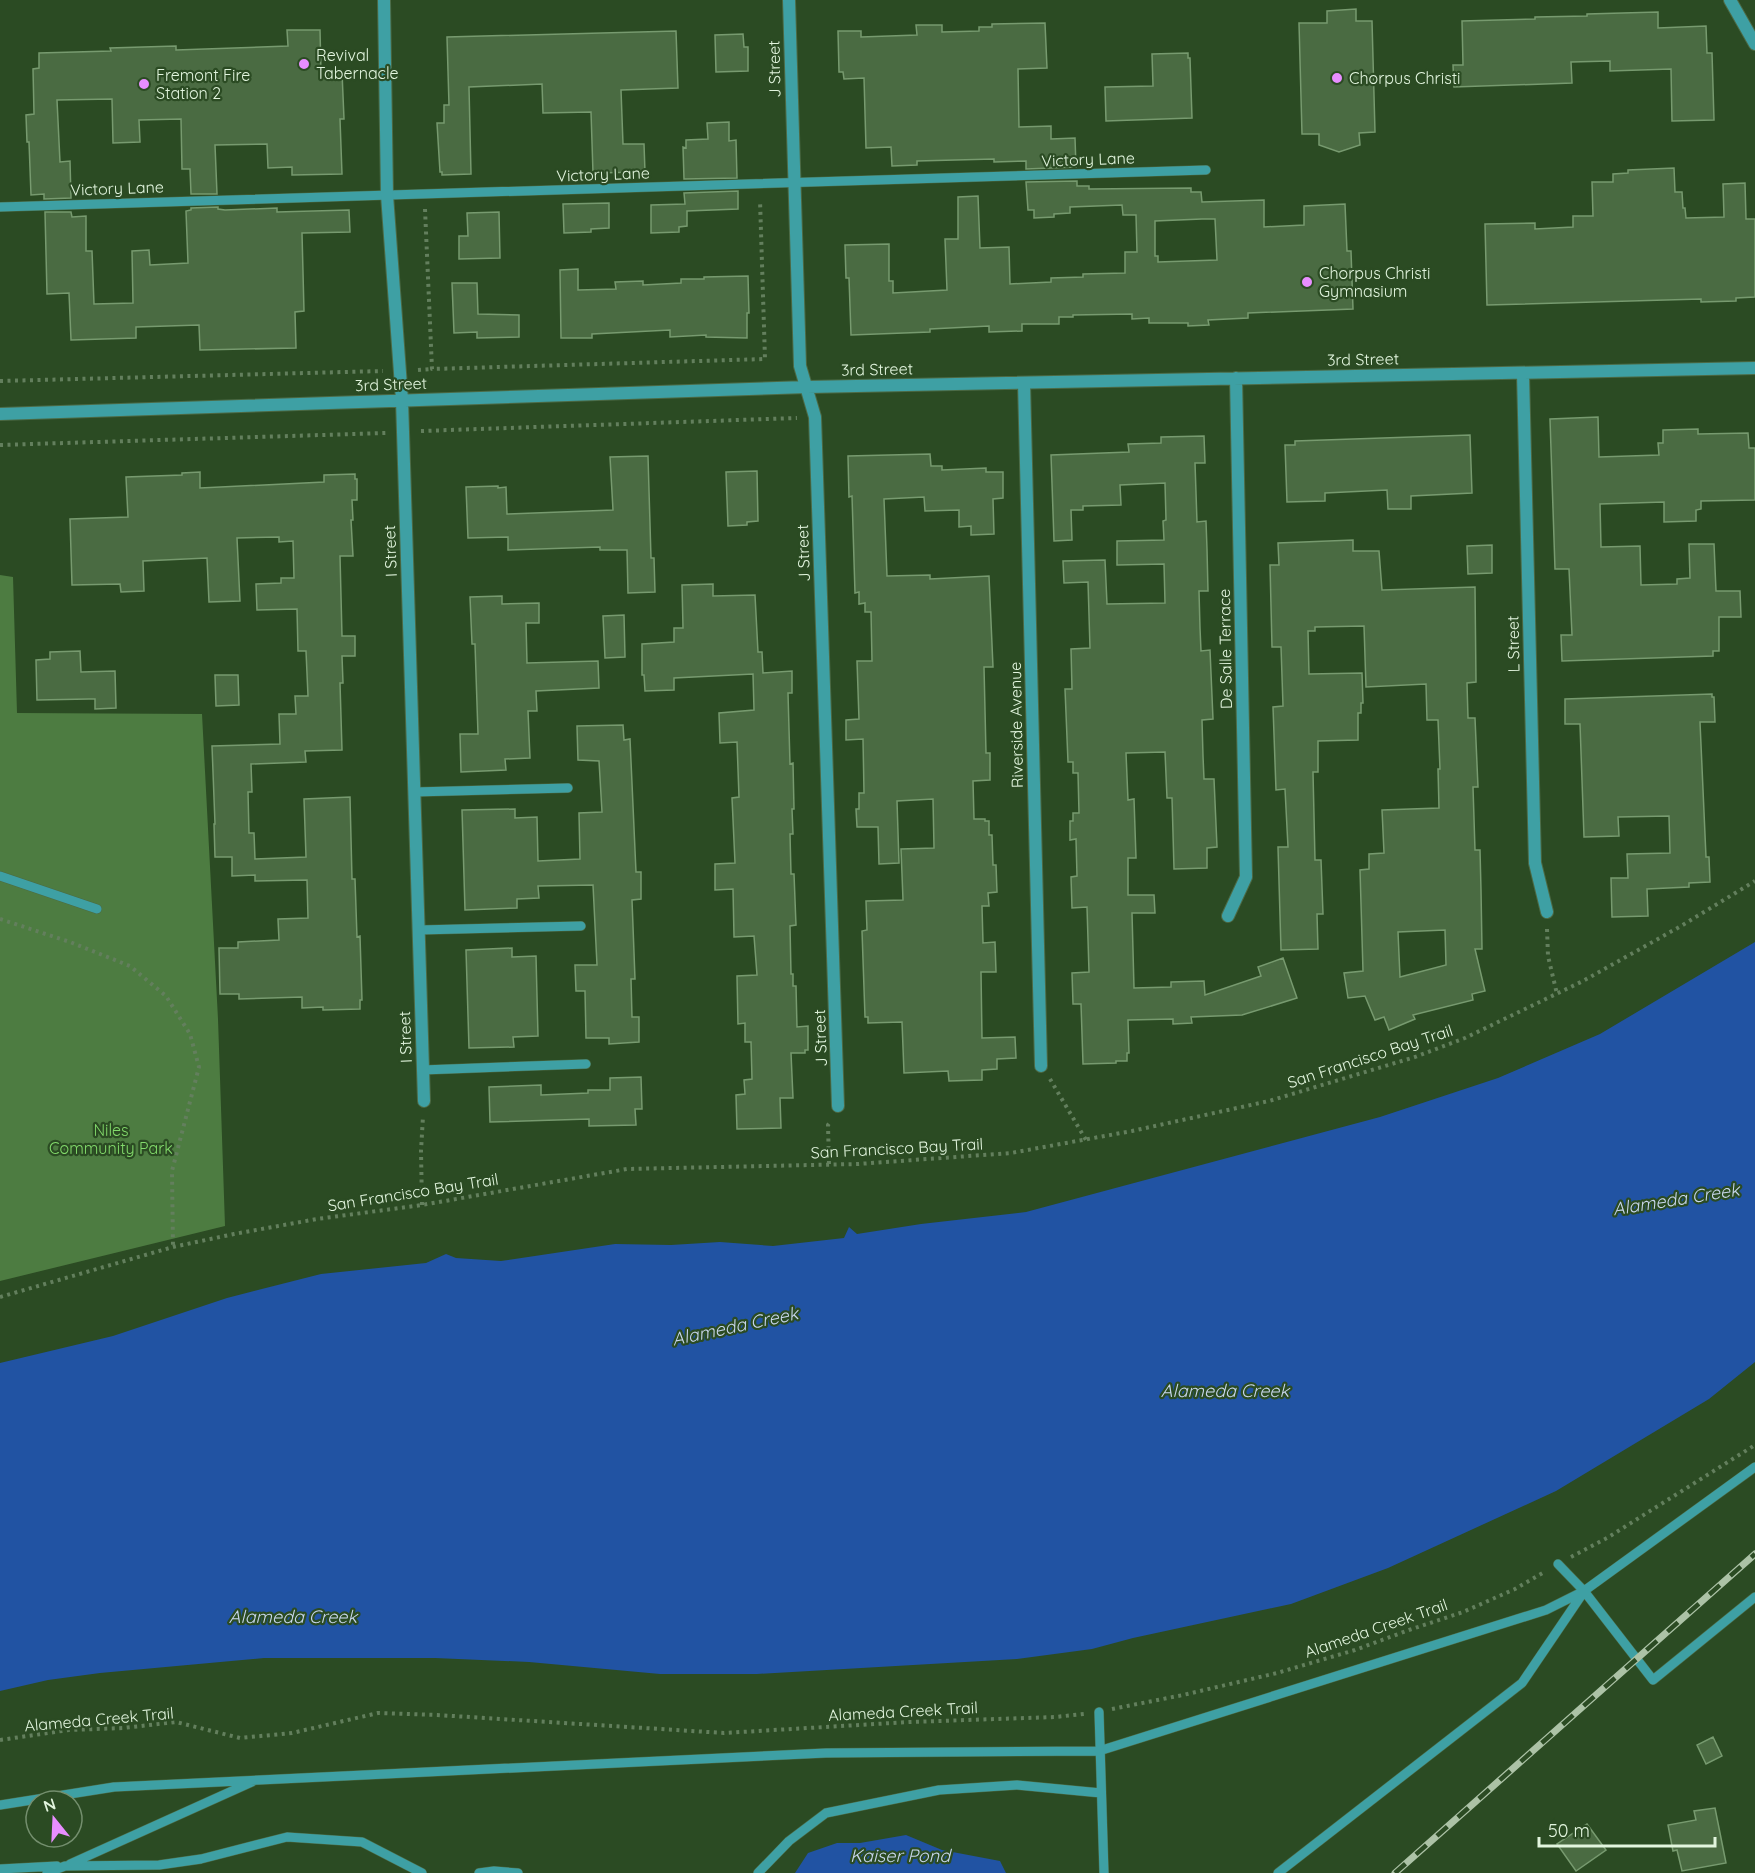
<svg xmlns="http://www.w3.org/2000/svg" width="1755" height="1873" font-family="Quicksand,sans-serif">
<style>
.green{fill:#4d7c41}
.water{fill:#2153a3}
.building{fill:#4a6b42;stroke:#779a6f;stroke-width:1.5;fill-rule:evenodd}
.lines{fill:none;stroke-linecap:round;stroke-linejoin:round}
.lane-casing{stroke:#4c6a45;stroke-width:10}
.street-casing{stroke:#4c6a45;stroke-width:14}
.path{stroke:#637f5d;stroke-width:4;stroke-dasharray:3 4.5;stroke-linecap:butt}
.lane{stroke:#3ea0a4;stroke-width:9}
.street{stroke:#3ea0a4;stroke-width:12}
.rail-casing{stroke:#acc2a6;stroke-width:7}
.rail{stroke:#2b4b23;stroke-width:4.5;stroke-dasharray:14;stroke-linecap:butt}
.poi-dot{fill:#e88eff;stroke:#2b4b23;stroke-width:2}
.labels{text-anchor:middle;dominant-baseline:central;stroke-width:4.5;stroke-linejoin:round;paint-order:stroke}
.poi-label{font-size:16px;fill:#e2f5de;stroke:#2b4b23;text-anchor:start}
.street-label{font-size:16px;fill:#e2f5de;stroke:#2b4b23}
.park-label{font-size:16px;fill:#82da6b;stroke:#2b4b23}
.water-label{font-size:18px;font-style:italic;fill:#c9d7ed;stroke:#2b4b23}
</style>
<rect width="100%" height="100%" fill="#2b4b23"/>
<path class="green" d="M 0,575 L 13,577 L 17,713 L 202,714 L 218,1019 L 225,1226 L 0,1281 Z"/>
<path class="water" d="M 1755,942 L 1755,1362 L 1709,1399 L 1556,1491 L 1388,1568 L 1291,1604 L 1133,1638 L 1092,1649 L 1017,1659 L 757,1674 L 660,1674 L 529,1662 L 435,1658 L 264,1658 L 100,1673 L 48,1680 L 0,1691 L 0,1363 L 113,1336 L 227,1298 L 321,1274 L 426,1263 L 446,1254 L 456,1258 L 501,1261 L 615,1244 L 671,1245 L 720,1242 L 773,1246 L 844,1238 L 849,1227 L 857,1234 L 921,1224 L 1026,1212 L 1380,1117 L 1498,1078 L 1600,1034 Z
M 906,1835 L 942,1850 L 1000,1861 L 1006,1873 L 795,1873 L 808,1853 L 837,1843 L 860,1843 Z"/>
<path class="building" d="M 1356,9 L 1356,21 L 1372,21 L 1375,132 L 1359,133 L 1360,145 L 1339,152 L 1319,145 L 1319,134 L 1302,134 L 1299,23 L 1327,23 L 1327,11 Z
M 1658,12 L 1658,28 L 1706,26 L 1707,53 L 1712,53 L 1714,120 L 1672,121 L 1671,69 L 1610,71 L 1610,61 L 1571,62 L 1572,83 L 1454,87 L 1453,65 L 1463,65 L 1462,21 L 1535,19 L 1535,17 L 1587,16 L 1587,14 Z
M 1045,23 L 1047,68 L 1018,69 L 1019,127 L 1051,126 L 1051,139 L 1075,138 L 1076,167 L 1026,169 L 1026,161 L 994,162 L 994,159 L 917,161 L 917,165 L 892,166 L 891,147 L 866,148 L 864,78 L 844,79 L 843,72 L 839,72 L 838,31 L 861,31 L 861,37 L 917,35 L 916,25 L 942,25 L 942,32 L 979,31 L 979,27 L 992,27 L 992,24 Z
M 287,30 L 320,30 L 321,73 L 342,72 L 344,119 L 340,119 L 342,174 L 292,175 L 292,167 L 268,168 L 267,144 L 215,145 L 217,194 L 191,194 L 190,169 L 182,169 L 181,119 L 139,120 L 140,142 L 113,143 L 112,99 L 57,100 L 60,162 L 70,161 L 71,198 L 44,199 L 44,194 L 31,195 L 29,142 L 27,142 L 26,115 L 34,114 L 33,69 L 39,68 L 39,53 L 111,51 L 110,48 L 176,46 L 176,50 L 288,46 Z
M 676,31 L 678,88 L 621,90 L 623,144 L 644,144 L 645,172 L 593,173 L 591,112 L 543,113 L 542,84 L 469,87 L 471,174 L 442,175 L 442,172 L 440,172 L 437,123 L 444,123 L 444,105 L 449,105 L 447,37 Z
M 743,34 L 744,47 L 748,47 L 748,71 L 716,72 L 715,35 Z
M 1188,53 L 1188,58 L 1190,58 L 1192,118 L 1106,121 L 1105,87 L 1153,86 L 1152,54 Z
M 729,122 L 729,141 L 736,140 L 737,178 L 684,179 L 683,147 L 686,148 L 686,140 L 708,139 L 707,123 Z
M 1674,168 L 1675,192 L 1682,192 L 1683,208 L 1685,208 L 1686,218 L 1724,217 L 1723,184 L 1745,183 L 1746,219 L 1755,219 L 1755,297 L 1736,298 L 1736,301 L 1701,302 L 1701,299 L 1487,305 L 1485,224 L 1535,223 L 1535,229 L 1573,227 L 1573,216 L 1593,216 L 1592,182 L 1613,182 L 1613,174 L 1628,173 L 1628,170 Z
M 1077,181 L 1077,186 L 1089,186 L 1089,189 L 1191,188 L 1191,192 L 1201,192 L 1202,202 L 1264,200 L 1264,227 L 1304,225 L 1304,206 L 1345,204 L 1347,251 L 1351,251 L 1353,309 L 1248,313 L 1248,318 L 1208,320 L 1209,325 L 1188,326 L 1188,323 L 1149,323 L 1149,318 L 1132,319 L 1132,314 L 1073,315 L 1073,317 L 1059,317 L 1059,324 L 1022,324 L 1022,331 L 989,332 L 989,326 L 930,329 L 930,332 L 851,335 L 849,278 L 846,278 L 845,245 L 889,244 L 889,281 L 893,281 L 893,293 L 947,290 L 945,239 L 958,239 L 958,197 L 978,196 L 980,248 L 1009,247 L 1010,284 L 1051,282 L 1051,278 L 1083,277 L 1083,274 L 1125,273 L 1125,252 L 1137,252 L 1136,215 L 1123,215 L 1122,205 L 1070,207 L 1070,213 L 1054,214 L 1054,217 L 1034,218 L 1034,210 L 1028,210 L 1026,182 ZM 1202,219 L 1215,219 L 1217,260 L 1158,262 L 1158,256 L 1155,256 L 1155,221 Z
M 738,191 L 738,209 L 687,211 L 687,226 L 679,227 L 679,232 L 651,233 L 651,205 L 685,204 L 684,193 Z
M 609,203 L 609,228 L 591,229 L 591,232 L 564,233 L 563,204 Z
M 218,207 L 218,209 L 225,210 L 277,208 L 277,212 L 349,210 L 350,232 L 302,233 L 304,311 L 295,312 L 296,348 L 200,350 L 199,325 L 136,327 L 136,338 L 71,340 L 69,293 L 47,294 L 45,212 L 71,212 L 72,217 L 86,216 L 86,251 L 92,251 L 94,304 L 133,303 L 132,251 L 149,250 L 150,265 L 188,263 L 186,211 L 191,210 L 191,208 Z
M 499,212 L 500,258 L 459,259 L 459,236 L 468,236 L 467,213 Z
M 578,269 L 578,290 L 616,289 L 615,282 L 643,281 L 643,285 L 681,283 L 681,279 L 704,279 L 704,277 L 748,276 L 749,313 L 747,313 L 747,338 L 706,337 L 706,335 L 670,337 L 670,330 L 592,334 L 592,338 L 561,338 L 560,270 Z
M 452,283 L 477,283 L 478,314 L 519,315 L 519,337 L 477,338 L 477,332 L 454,333 Z
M 1598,417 L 1599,457 L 1659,455 L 1658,443 L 1663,443 L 1663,430 L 1698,429 L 1698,434 L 1748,433 L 1749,448 L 1755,448 L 1755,500 L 1701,501 L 1701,509 L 1696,510 L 1696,521 L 1664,522 L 1664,502 L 1600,504 L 1601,547 L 1640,546 L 1641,585 L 1677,584 L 1677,579 L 1690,578 L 1689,544 L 1714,544 L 1716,591 L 1740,591 L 1741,617 L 1719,617 L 1719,651 L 1713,651 L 1713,656 L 1562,661 L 1561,635 L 1572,635 L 1569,569 L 1555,569 L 1550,419 Z
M 1470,435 L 1472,493 L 1411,496 L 1411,509 L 1388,509 L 1387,490 L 1325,493 L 1325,501 L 1287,502 L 1285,445 L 1295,445 L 1295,441 Z
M 1204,436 L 1205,463 L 1195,463 L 1197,522 L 1206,521 L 1207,549 L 1208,591 L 1199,591 L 1200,628 L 1201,651 L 1210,650 L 1213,719 L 1202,720 L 1203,756 L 1204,779 L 1214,779 L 1217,847 L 1207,848 L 1207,868 L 1174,869 L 1172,798 L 1167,798 L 1165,752 L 1126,753 L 1128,800 L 1134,799 L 1136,858 L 1128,858 L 1128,895 L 1154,895 L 1155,913 L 1132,913 L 1134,988 L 1171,987 L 1171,982 L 1204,981 L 1205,995 L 1261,976 L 1258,967 L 1283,958 L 1297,998 L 1242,1015 L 1191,1017 L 1192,1023 L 1173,1024 L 1173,1019 L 1128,1020 L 1129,1053 L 1127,1053 L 1127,1061 L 1116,1061 L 1116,1063 L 1083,1064 L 1081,1004 L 1073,1004 L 1072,973 L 1089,972 L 1087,907 L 1072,908 L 1071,877 L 1077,876 L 1076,839 L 1070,840 L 1070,821 L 1073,821 L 1073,813 L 1079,813 L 1078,773 L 1073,773 L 1073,762 L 1068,762 L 1065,689 L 1072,689 L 1071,649 L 1090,648 L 1088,582 L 1064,583 L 1063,561 L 1105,560 L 1107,604 L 1165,603 L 1164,564 L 1117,565 L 1117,541 L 1164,540 L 1163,521 L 1166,520 L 1165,483 L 1120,485 L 1121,505 L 1083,506 L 1083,510 L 1071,510 L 1072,540 L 1054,541 L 1051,455 L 1129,452 L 1128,444 L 1161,443 L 1161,437 Z
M 930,454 L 931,466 L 942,466 L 942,470 L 986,468 L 986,472 L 1003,472 L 1003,498 L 993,499 L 994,534 L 971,535 L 971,526 L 959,527 L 959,510 L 925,511 L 924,497 L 884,499 L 887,576 L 930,575 L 930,579 L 989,576 L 993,667 L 984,667 L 986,753 L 990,753 L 990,780 L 973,781 L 974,819 L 985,819 L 985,821 L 989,821 L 989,835 L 992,835 L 993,865 L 996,865 L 997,892 L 988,893 L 989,906 L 982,906 L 983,943 L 995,942 L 996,972 L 981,972 L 982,1038 L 1015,1037 L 1016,1058 L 997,1059 L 997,1069 L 982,1070 L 982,1080 L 949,1081 L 948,1071 L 904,1073 L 902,1022 L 868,1023 L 868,1017 L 865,1017 L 862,931 L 867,930 L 866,901 L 903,900 L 901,849 L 934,848 L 933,799 L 897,801 L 899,863 L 879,864 L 878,827 L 857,827 L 856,809 L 859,809 L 859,793 L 864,793 L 863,739 L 846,740 L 846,720 L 859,719 L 857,661 L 872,661 L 871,612 L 865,612 L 865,603 L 859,604 L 859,592 L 855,593 L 852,496 L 849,497 L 848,456 Z
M 648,456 L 651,558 L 654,558 L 655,592 L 628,593 L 627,550 L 600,550 L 600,547 L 508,550 L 508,537 L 468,538 L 466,487 L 498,486 L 498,488 L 506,487 L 507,514 L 613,510 L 610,457 Z
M 757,471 L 758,521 L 747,522 L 747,525 L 728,526 L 726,472 Z
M 200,472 L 200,488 L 324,482 L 324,475 L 355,474 L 355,479 L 357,479 L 357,500 L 352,500 L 353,520 L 351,520 L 353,556 L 340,556 L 342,636 L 355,636 L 355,656 L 342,656 L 343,683 L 340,683 L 342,750 L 305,751 L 306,762 L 251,764 L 252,792 L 248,792 L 249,833 L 254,833 L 255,859 L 306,857 L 304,799 L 350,797 L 352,879 L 355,879 L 357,937 L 360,936 L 362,1000 L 360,1000 L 360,1009 L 323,1010 L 323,1007 L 302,1008 L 302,997 L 239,999 L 239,994 L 220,994 L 219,948 L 238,948 L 238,942 L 279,940 L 278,919 L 308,918 L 307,880 L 255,881 L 255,875 L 232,876 L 232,857 L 215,857 L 214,824 L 215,824 L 212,746 L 280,744 L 279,714 L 296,714 L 295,696 L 308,696 L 306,651 L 298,651 L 297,609 L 257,610 L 256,584 L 281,583 L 281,578 L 294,578 L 293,541 L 279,542 L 279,537 L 237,538 L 240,601 L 209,602 L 207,558 L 143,561 L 144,591 L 121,592 L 120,584 L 72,585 L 70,519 L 128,517 L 126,477 L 182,475 L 182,473 Z
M 1353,540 L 1353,551 L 1379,551 L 1382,590 L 1475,587 L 1476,682 L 1467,683 L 1468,718 L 1475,718 L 1478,787 L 1473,787 L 1475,850 L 1480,850 L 1481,890 L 1482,949 L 1475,949 L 1485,991 L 1472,994 L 1473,1000 L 1413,1015 L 1415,1019 L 1389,1030 L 1384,1017 L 1375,1020 L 1365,996 L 1348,998 L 1344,973 L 1363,971 L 1360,870 L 1369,869 L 1369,854 L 1384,853 L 1382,810 L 1439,808 L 1438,769 L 1440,769 L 1438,720 L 1427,720 L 1426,684 L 1366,687 L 1364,626 L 1315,627 L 1315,631 L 1308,631 L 1309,674 L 1362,673 L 1363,703 L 1361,703 L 1361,713 L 1358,713 L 1358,740 L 1318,741 L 1318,772 L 1313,772 L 1315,860 L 1321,860 L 1323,914 L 1317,914 L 1318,949 L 1281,950 L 1278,847 L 1288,847 L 1285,789 L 1276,790 L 1273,707 L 1283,706 L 1281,647 L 1272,647 L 1270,565 L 1279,565 L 1278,543 ZM 1445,930 L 1446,965 L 1400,977 L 1398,932 Z
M 1492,545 L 1492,573 L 1468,574 L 1467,546 Z
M 713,584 L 713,596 L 755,595 L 758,652 L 762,652 L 763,673 L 792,671 L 792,693 L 788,693 L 790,764 L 793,763 L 794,809 L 792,809 L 793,834 L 790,834 L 791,874 L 794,874 L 796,925 L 790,926 L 791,974 L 793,974 L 793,986 L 796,986 L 797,1027 L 808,1026 L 808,1050 L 805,1050 L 805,1053 L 791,1053 L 793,1098 L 780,1098 L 781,1128 L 737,1129 L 736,1095 L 745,1094 L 744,1080 L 752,1079 L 751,1042 L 745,1042 L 745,1023 L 738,1024 L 737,976 L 757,975 L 754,936 L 734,937 L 733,889 L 715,890 L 715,864 L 735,863 L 732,798 L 739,797 L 737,742 L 720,743 L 719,713 L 754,710 L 753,674 L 674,678 L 674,690 L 645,691 L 644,675 L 642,675 L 642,644 L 674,642 L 674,628 L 683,628 L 682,585 Z
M 502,596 L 502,604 L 539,603 L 539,623 L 526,623 L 527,663 L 598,661 L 599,688 L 536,691 L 537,711 L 528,711 L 530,758 L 505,759 L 506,770 L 461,772 L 460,734 L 478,734 L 475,644 L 472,644 L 470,597 Z
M 624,615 L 625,657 L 605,658 L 603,616 Z
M 80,651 L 81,672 L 115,671 L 116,708 L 95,709 L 95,699 L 89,699 L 37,700 L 36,660 L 50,659 L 50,652 Z
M 215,675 L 238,675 L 239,705 L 216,706 Z
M 1712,694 L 1712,697 L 1714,697 L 1715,722 L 1700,722 L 1706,857 L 1709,857 L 1710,882 L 1689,883 L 1689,887 L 1647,889 L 1648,916 L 1612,917 L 1611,878 L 1628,878 L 1627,854 L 1670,853 L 1669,816 L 1618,817 L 1619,836 L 1584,837 L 1580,724 L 1565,724 L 1565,699 Z
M 623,725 L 624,740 L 630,739 L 636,872 L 641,872 L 641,899 L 632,900 L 635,979 L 631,979 L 632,1017 L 639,1017 L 639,1042 L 609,1044 L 609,1038 L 586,1038 L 585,991 L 576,991 L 575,965 L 597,965 L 593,885 L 538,886 L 539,898 L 517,899 L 517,908 L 465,910 L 462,810 L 515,809 L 515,818 L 537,817 L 538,861 L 580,859 L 579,813 L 602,812 L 599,761 L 578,760 L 577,726 Z
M 512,948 L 512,957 L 536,956 L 538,1036 L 513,1037 L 514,1047 L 469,1048 L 466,950 Z
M 641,1077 L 642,1109 L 635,1109 L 636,1125 L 589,1126 L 589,1119 L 490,1122 L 489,1087 L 541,1085 L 541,1095 L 588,1093 L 588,1090 L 610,1090 L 610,1078 Z
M 1713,1737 L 1722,1756 L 1706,1764 L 1697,1745 Z
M 1715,1808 L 1726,1863 L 1682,1871 L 1677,1850 L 1673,1851 L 1668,1825 L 1696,1820 L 1694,1811 Z
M 1587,1824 L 1606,1850 L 1576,1871 L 1557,1844 Z"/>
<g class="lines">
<defs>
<path id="lane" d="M 0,207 L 1206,170
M 414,792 L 568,788
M 0,876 L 97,909
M 419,930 L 581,926
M 422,1070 L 586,1064
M 1558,1564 L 1584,1591 L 1653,1680 L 1755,1597
M 1099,1712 L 1104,1873
M 0,1805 L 114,1787 L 826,1753 L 1099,1751 L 1546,1610 L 1584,1591 L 1755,1467
M 70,1864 L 252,1782
M 0,1869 L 57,1866
M 47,1873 L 65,1866 L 159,1865 L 201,1859 L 287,1837 L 362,1842 L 422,1873
M 479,1873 L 494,1871 L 518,1873
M 758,1873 L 789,1841 L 826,1813 L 939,1790 L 1017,1785 L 1101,1793
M 1278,1873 L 1522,1683 L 1583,1593"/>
<path id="street" d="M 384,0 L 387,195 L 402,400 L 424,1101
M 789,0 L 800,366 L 815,417 L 838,1106
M 1730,0 L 1755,44
M 1523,374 L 1535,863 L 1547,912
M 1024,383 L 1041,1066
M 0,414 L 807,387 L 1755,368
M 1228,916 L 1246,877 L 1236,378"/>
</defs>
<use href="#lane" class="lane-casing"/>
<use href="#street" class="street-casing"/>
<path class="path" d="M 425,209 L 432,369 L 765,359 L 760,200
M 418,370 L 432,369
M 0,381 L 383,371
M 421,431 L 797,418
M 0,445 L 386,433
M 0,919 L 70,942 L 130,966 L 166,996 L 190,1034 L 199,1067 L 172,1171 L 173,1247
M 1547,929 L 1548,956 L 1557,994
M 1050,1079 L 1086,1140
M 829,1164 L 828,1125 L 831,1121
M 422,1205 L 421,1151 L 423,1116
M 0,1297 L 173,1247 L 234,1234 L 317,1219 L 422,1205 L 627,1169 L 858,1164 L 1011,1153 L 1132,1131 L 1269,1101 L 1415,1057 L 1465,1038 L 1583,981 L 1681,926 L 1755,881
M 1571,1557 L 1607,1538 L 1755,1445
M 1112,1709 L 1183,1695 L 1277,1673 L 1355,1650 L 1409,1630 L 1463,1612 L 1515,1589 L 1546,1571
M 0,1740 L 69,1730 L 123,1728 L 176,1722 L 240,1738 L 292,1733 L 378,1713 L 437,1715 L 724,1733 L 909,1722 L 1055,1717 L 1084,1714"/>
<use href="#lane" class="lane"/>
<use href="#street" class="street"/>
<defs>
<path id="rail" d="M 1395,1873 L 1755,1554"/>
</defs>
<use href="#rail" class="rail-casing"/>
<use href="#rail" class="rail"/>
</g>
<g class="poi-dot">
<circle cx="304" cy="64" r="6"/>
<circle cx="1337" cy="78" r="6"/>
<circle cx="144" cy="84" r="6"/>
<circle cx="1307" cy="282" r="6"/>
</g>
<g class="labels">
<g class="poi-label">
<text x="316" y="55">Revival<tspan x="316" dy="18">Tabernacle</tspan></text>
<text x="156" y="75">Fremont Fire<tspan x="156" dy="18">Station 2</tspan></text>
<text x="1349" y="78">Chorpus Christi</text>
<text x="1319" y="273">Chorpus Christi<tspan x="1319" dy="18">Gymnasium</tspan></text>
</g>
<g class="street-label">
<text transform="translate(774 69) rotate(-91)">J Street</text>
<text transform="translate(1088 159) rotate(-2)">Victory Lane</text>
<text transform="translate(603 174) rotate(-2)">Victory Lane</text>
<text transform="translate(117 188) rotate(-2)">Victory Lane</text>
<text transform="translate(1363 359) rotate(-1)">3rd Street</text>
<text transform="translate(877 369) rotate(-1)">3rd Street</text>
<text transform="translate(391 384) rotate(-2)">3rd Street</text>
<text transform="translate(390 551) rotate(-92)">I Street</text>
<text transform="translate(803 553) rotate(-92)">J Street</text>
<text transform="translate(1513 644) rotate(-91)">L Street</text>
<text transform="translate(1225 649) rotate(-91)">De Salle Terrace</text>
<text transform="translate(1016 725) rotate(-91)">Riverside Avenue</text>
<text transform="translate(405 1037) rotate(-92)">I Street</text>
<text transform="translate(820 1038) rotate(-92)">J Street</text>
<text transform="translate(1370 1056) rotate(-18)">San Francisco Bay Trail</text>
<text transform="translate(897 1148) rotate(-3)">San Francisco Bay Trail</text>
<text transform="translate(413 1192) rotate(-9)">San Francisco Bay Trail</text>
<text transform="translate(1376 1628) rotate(-19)">Alameda Creek Trail</text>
<text transform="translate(903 1711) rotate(-3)">Alameda Creek Trail</text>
<text transform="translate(99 1719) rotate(-5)">Alameda Creek Trail</text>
</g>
<g class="park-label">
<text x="111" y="1130">Niles<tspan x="111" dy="18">Community Park</tspan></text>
</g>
<g class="water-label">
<text transform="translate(1676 1199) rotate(-9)">Alameda Creek</text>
<text transform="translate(735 1326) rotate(-12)">Alameda Creek</text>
<text x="1225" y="1390">Alameda Creek</text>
<text x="293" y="1616">Alameda Creek</text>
<text x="900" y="1855">Kaiser Pond</text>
</g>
</g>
<g transform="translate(54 1819) rotate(342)"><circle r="28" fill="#2b4b23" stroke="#748f6e" stroke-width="1.5"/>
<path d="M0-4.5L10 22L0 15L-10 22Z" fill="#e88eff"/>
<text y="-9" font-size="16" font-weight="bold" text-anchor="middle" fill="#e2f5de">N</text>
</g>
<path d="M1539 1837v9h176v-9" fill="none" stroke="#e2f5de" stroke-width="3"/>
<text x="1548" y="1837" font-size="18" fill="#e2f5de" stroke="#2b4b23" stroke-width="4.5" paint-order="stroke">50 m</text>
</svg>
